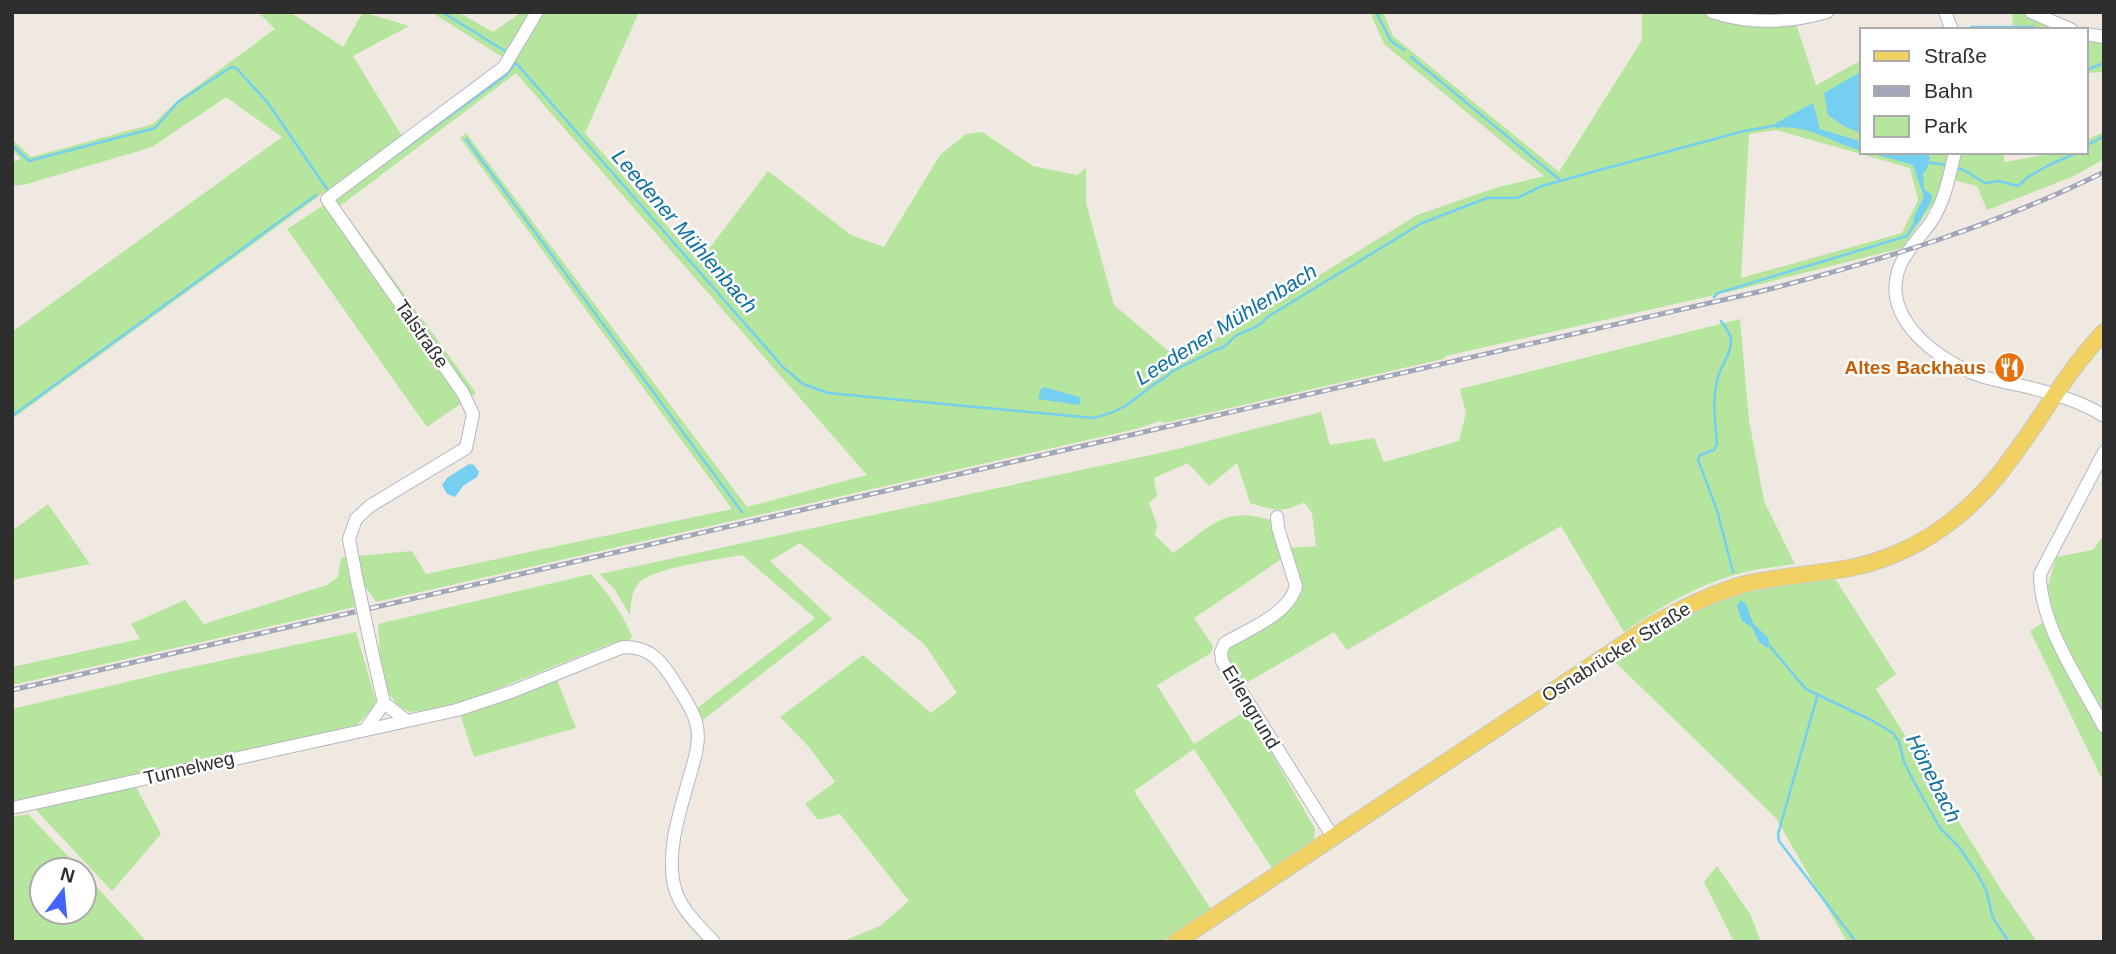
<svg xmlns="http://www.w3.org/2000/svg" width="2116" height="954" font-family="Arial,sans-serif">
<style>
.green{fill:#b6e59e;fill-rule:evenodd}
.water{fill:#75cff0}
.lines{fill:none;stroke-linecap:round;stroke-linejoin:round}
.stream{stroke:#75cff0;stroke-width:2.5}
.minor-casing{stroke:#b4b7c1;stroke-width:14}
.major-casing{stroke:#c9c9c9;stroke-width:18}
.minor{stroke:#fff;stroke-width:12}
.major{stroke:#f2d163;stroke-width:16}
.rail-casing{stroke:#a3a6b8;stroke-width:5}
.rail{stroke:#fff;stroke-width:2.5;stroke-dasharray:8;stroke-linecap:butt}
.minor-bridge-casing{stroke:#b4b7c1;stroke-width:14;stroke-linecap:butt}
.minor-bridge{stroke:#fff;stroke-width:12}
.labels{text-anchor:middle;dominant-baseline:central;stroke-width:5;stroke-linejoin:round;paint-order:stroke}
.street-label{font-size:19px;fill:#2e2e2e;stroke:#fff}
.food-label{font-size:19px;font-weight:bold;fill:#c56008;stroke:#fff;text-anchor:end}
.water-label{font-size:21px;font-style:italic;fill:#0d6fa3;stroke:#fff}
</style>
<rect width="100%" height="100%" fill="#efe9e1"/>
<path class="green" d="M 258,12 L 290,12 L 343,47 L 363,12 L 409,26 L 353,56 L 402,136 L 12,419 L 12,332 L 282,137 L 226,97 L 152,147 L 27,184 L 12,186 L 12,162 L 21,159 L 12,150 L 12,139 L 31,157 L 153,124 L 178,100 L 275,29 Z
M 431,12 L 458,12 L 493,32 L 522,12 L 530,12 L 504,58 Z
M 542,12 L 639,12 L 585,133 L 699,262 L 768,171 L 851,235 L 884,247 L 940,155 L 966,134 L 982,132 L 1033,166 L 1077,175 L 1086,168 L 1086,203 L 1114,305 L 1180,361 L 1417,215 L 1495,188 L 1544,176 L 1384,44 L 1370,12 L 1383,12 L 1393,36 L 1559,172 L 1642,40 L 1642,12 L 1699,12 L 1728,23 L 1750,27 L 1796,24 L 1816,85 L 1862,60 L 1862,152 L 1949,152 L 1936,200 L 1902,248 L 1741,289 L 1446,356 L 1443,359 L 1165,423 L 1160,421 L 1136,429 L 376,602 L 364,585 L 358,556 L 412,551 L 426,574 L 732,509 L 460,138 L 466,133 L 747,507 L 867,475 L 516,73 L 340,206 L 476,393 L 427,427 L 287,229 L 335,198 L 506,69 ZM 1776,130 L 1910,168 L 1918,200 L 1902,233 L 1741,278 L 1749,134 Z
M 2012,12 L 2024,12 L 2055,30 L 2013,30 Z
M 2086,39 L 2104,41 L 2104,72 L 2086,73 Z
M 2104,132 L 2104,159 L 2074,176 L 1987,210 L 1977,186 L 1954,180 L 1960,152 L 2004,152 L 2004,162 L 2061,152 L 2086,152 L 2086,140 Z
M 1740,319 L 1749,420 L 1764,501 L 1795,564 C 1777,567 1758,568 1741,573 C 1699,584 1660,607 1624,632 L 1561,526 L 1347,650 L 1334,632 L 1243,685 L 1229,662 L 1227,653 L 1233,644 L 1302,593 L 1297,567 L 1290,548 L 1316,546 L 1312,513 L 1304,502 C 1281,514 1273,510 1250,503 L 1237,463 L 1209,486 L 1188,463 L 1154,478 L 1157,496 L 1149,503 L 1157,525 L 1155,535 L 1173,553 C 1209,528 1224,505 1270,520 L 1283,558 L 1194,618 L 1213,646 L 1211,653 L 1157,685 L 1194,744 L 1247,710 L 1315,829 L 1314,840 L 1272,868 L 1194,749 L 1134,791 L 1211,909 L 1162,942 L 841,942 L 880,926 L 909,901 L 840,814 L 818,820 L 805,804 L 835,782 L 809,747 L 780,717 L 863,655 L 931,713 L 957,693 L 925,645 L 800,543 L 770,561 L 832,619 L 703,720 L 697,708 L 815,618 L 742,555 C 720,559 651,568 638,584 C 631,592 631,604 630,615 L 615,590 L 600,574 L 1169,451 L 1321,412 L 1330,445 L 1374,438 L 1384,462 L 1459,441 L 1466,413 L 1460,389 Z
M 48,504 L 90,564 L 12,580 L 12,531 Z
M 2104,535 L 2104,776 L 2101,777 L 2030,631 L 2042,623 L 2052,611 L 2048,586 L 2056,557 L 2093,550 Z
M 348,557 L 355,607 L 12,685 L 12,667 L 140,639 L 131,624 L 185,600 L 204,624 L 327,585 L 338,577 L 341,558 Z
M 591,574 C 608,593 622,613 632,636 L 629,641 L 613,643 L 451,707 L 410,712 L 398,706 L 387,691 L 380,657 L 378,624 Z
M 1834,577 L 1896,674 L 1876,689 L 2000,888 L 2037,942 L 1847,942 L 1776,818 L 1612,659 L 1663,627 L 1728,596 Z
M 356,632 L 376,701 L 372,709 L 357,725 L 12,805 L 12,709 L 173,671 Z
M 557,680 L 576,728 L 474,757 L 460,714 Z
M 136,787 L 161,834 L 112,891 L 35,809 Z
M 28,814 L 81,870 L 42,870 L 42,912 L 84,912 L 84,873 L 147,942 L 12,942 L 12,817 Z
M 1717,866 L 1750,914 L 1761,942 L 1734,942 L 1704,882 Z"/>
<path class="water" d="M 1862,71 L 1862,134 L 1844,126 L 1828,115 L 1824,93 Z
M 1813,103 L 1820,129 L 1862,142 L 1862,151 C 1835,144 1806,123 1776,128 L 1776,123 Z
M 1867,152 L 1926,152 L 1930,158 L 1927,169 L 1923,173 L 1924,189 L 1932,195 L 1932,200 L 1917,225 L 1913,225 L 1914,216 L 1924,197 L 1913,165 Z
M 1044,387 L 1079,397 L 1081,401 L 1079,405 L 1038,399 L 1041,389 Z
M 469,464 L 474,465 L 479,472 L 477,477 L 463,486 L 455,497 L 447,494 L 442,485 L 447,478 Z
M 1740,601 L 1745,602 L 1753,623 L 1769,639 L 1768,648 L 1759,642 L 1752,627 L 1742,621 L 1737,606 Z"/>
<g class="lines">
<path class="stream" d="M 442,12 L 505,51
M 1376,12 L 1391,41 L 1404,50
M 1971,27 L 2033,27 L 2035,30
M 1411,57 L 1560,180
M 2086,70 L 2104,63
M 466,139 L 742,512
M 12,145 L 29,161 L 155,128 L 178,102 L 231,67 L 236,68 L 268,103 L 327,189
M 2086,146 L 2104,136
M 393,157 L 506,75 L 516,63 L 783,367 L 803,384 L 828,393 L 1093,418 C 1123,411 1130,403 1153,385 C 1159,380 1166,379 1171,372 L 1215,350 C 1227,349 1229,339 1239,334 C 1252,329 1260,326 1269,316 L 1422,223 L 1487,198 L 1517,198 L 1542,186 L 1596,171 L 1744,131 L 1779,125
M 1925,162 L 1947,165
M 1956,168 L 1964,170 L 1985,183 L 1999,181 L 2018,186 L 2028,177 L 2049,165 L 2079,152
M 1714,297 L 1718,293 L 1907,236 L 1914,225
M 1721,321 C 1725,328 1730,331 1731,340 C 1732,353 1721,365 1718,377 C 1712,399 1715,422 1717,444 L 1714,450 L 1700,455 L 1698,460 L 1717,510 L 1733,572
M 12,416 L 316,195
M 1767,643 L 1806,689 L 1873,721 L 1893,733 L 1899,742 L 1904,762 L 1913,780 L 1940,828 L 1959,847 L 1978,875 L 1986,890 L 1993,918 L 2009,942
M 1817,697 L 1778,834 L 1779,841 L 1856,942"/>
<defs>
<path id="minor" d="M 1712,12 C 1749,24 1789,23 1827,12
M 1945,12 L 1952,30
M 2031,12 L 2072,30
M 2086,34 L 2104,37
M 1955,152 C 1949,177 1945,201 1931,222 C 1920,237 1904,253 1898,271 C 1883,320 1938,360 1978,375 C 1991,380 2006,382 2019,385 C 2048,392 2079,400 2104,416
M 2104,452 L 2040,574 C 2040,626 2080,681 2104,727
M 1277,517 L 1278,528 L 1296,586 C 1289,614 1249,629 1225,643 L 1221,652 L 1222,661 L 1333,837
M 357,581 L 349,539 L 356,519 L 370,506 L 466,448 L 473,414 L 463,393 L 327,199 L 504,67 L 537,12
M 372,651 L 384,703 L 407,721
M 365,730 L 384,703
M 12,808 L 457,710 L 511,692 L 623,647 C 647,647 657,656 670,675 C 679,690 691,705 696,722 C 701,740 695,758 690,775 C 681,808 666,850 674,885 C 679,908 698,925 714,942"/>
<path id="major" d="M 1176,942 L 1652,625 C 1683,608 1714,592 1749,583 C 1782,576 1816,574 1850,568 C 1881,562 1916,547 1942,528 C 2016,477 2044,395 2104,332"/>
</defs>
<use href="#minor" class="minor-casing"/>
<use href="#major" class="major-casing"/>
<use href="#minor" class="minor"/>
<use href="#major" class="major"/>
<defs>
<path id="rail" d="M 12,690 L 1762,291 C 1879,261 1995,226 2104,172"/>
</defs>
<use href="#rail" class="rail-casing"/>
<use href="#rail" class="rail"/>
<defs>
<path id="minor-bridge" d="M 357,581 L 372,651"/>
</defs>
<use href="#minor-bridge" class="minor-bridge-casing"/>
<use href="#minor-bridge" class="minor-bridge"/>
</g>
<defs>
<symbol id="restaurant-disc" viewBox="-11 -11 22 22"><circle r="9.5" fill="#e8710a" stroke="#fff"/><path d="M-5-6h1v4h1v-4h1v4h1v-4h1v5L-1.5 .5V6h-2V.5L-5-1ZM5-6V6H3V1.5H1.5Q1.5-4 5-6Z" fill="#fff"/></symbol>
</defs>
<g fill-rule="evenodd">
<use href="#restaurant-disc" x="1992" y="350" width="35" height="35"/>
</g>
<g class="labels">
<g class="street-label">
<text transform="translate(422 334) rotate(55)">Talstraße</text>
<text transform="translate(1616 652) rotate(-32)">Osnabrücker Straße</text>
<text transform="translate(1251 707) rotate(59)">Erlengrund</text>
<text transform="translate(189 768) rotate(-13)">Tunnelweg</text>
</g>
<g class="food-label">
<text x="1986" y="367">Altes Backhaus</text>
</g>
<g class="water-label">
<text transform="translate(685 231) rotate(49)">Leedener Mühlenbach</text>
<text transform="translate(1226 324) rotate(-32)">Leedener Mühlenbach</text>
<text transform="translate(1934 778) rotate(63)">Hönebach</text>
</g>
</g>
<rect width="2116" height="954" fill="none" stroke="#2e2e2e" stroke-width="28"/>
<rect x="1860" y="28" width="228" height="126" fill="#ffffff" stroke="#ababab" stroke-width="2"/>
<rect x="1874" y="51" width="35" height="10" fill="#f2d163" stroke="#ababab" stroke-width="2"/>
<text x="1924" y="63" font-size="21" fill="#2e2e2e">Straße</text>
<rect x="1874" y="86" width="35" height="10" fill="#a3a6b8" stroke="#ababab" stroke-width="2"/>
<text x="1924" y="98" font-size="21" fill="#2e2e2e">Bahn</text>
<rect x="1874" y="116" width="35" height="21" fill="#b6e59e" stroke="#ababab" stroke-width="2"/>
<text x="1924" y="133" font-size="21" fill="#2e2e2e">Park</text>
<g transform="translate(63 891) rotate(16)"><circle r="33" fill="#ffffff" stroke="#ababab" stroke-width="2"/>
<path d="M0-5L12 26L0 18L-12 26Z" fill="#4264fb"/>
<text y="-10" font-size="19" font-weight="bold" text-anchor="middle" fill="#2e2e2e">N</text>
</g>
</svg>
